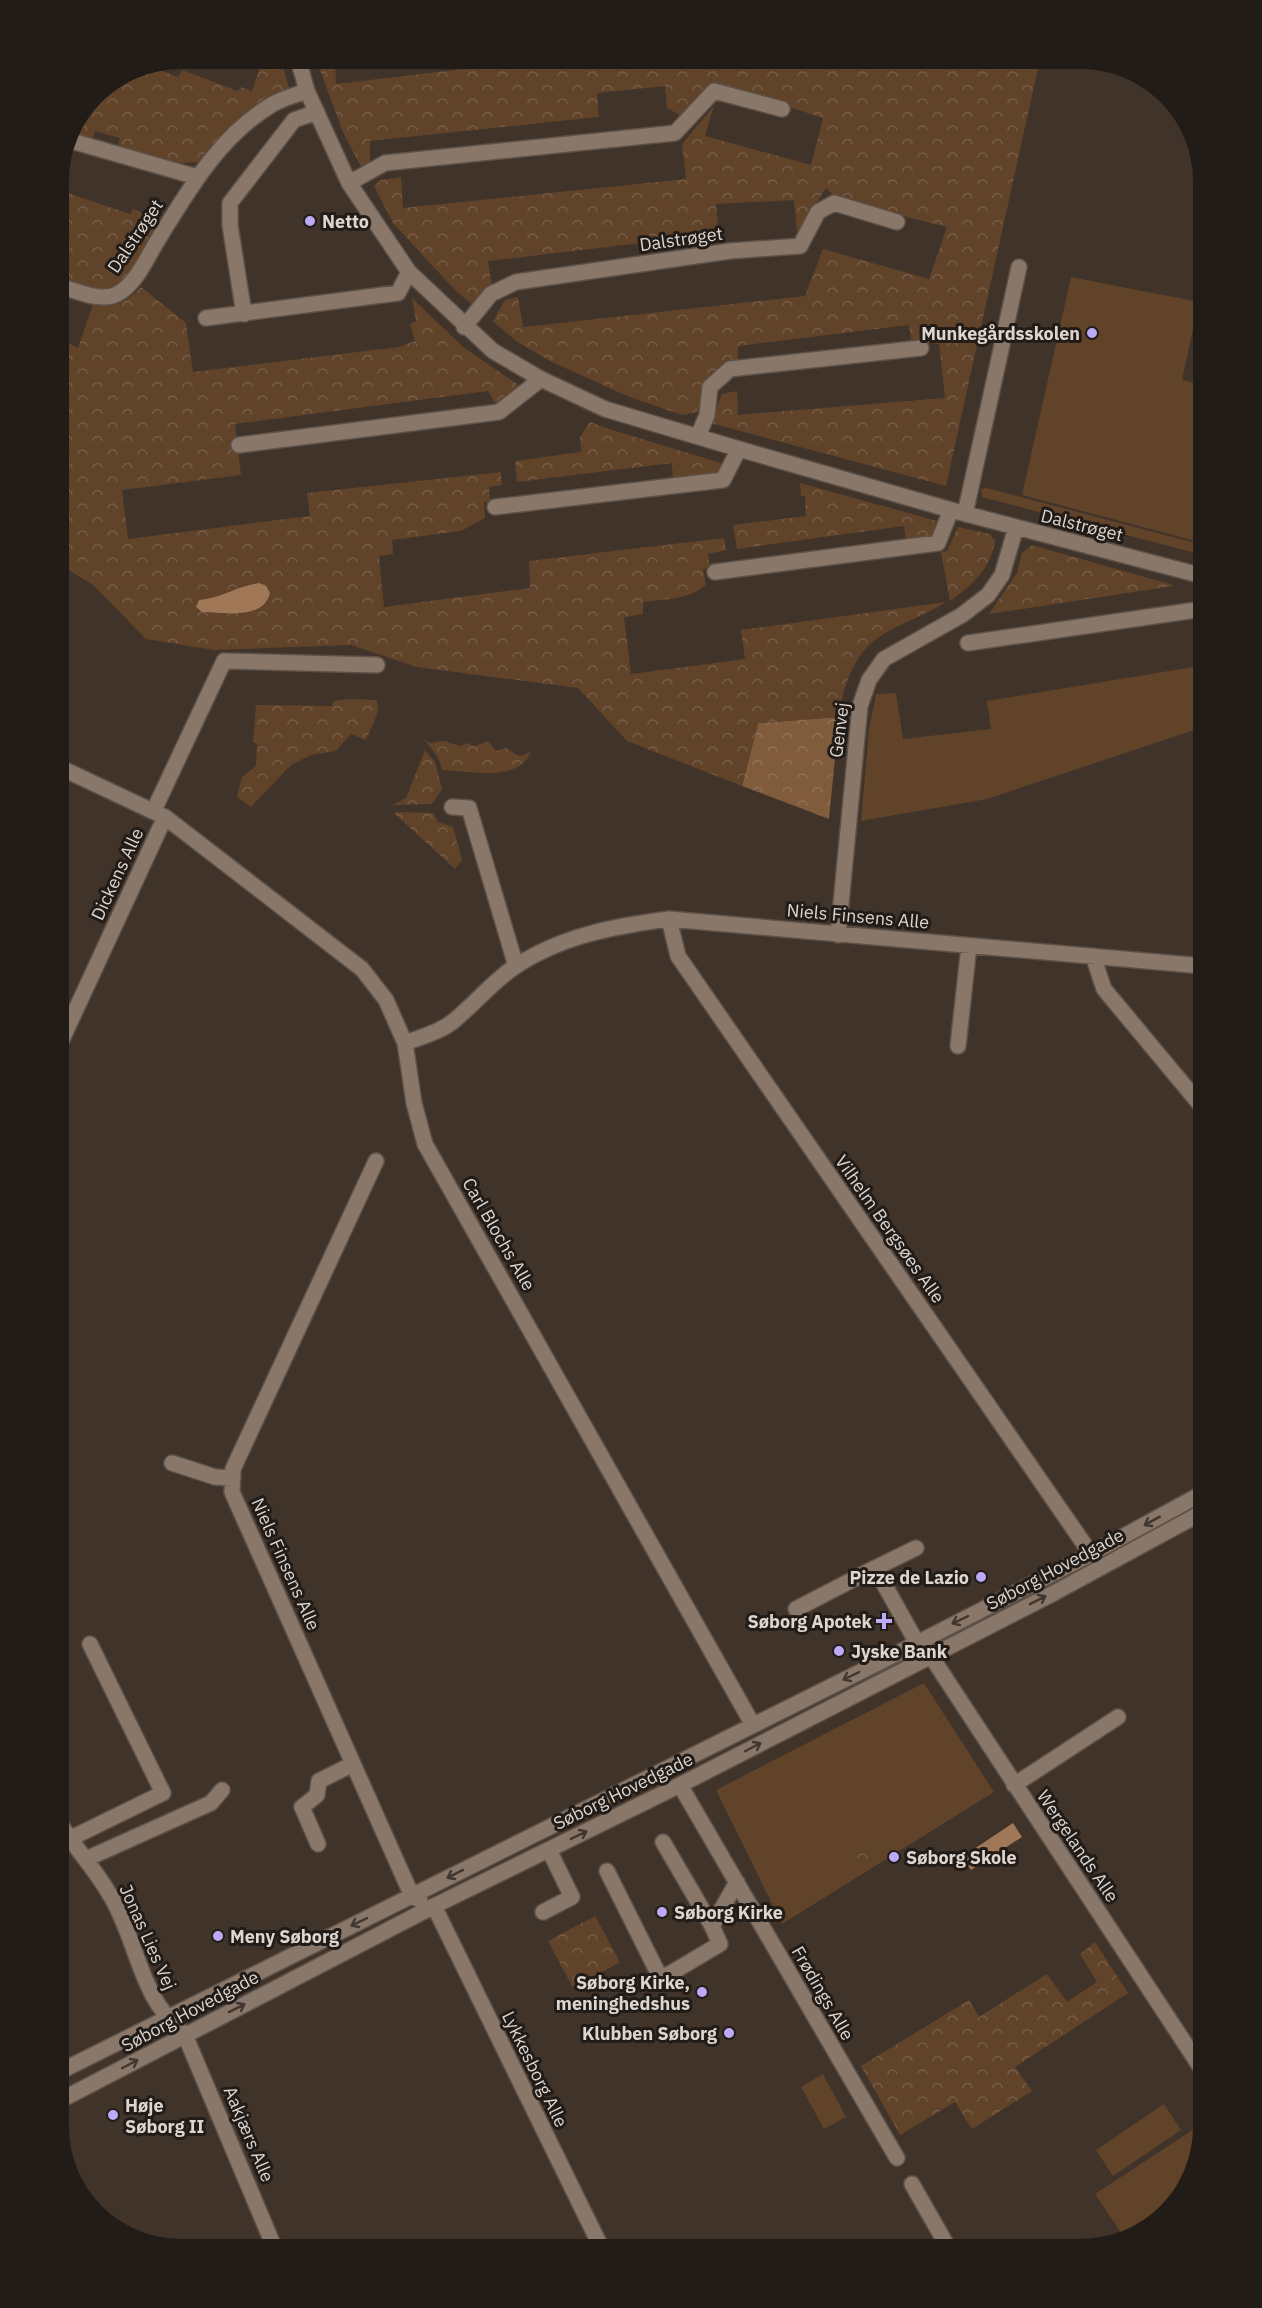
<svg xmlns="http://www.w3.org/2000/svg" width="1262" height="2308" font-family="'IBM Plex Sans',sans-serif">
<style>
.grass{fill:#61432a}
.forest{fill:url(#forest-crowns)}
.park{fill:url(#park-crowns)}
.water{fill:#a07858}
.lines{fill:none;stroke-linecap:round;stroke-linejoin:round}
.minor-casing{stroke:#5c5047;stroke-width:18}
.minor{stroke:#897769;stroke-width:15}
.oneway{stroke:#413730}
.poi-dot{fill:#bcaaf6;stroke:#221c18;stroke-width:2}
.labels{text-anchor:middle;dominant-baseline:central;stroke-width:6;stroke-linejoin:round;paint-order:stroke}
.poi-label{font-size:18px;font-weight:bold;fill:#ddd5ce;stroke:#221c18;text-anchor:start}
.street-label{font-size:18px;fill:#ddd5ce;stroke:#221c18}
</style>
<defs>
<pattern id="forest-crowns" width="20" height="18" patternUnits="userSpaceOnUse" patternTransform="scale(1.5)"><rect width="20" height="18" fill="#805b3c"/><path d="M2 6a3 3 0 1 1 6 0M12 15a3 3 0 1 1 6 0" fill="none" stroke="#927257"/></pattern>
<pattern id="park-crowns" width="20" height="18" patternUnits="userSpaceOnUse" patternTransform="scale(1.5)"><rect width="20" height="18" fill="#61432a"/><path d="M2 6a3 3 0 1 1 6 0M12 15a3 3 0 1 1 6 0" fill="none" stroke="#775d48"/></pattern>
</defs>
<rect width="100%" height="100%" fill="#403329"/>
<path class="grass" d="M 1071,277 L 1199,302 L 1182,380 L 1203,385 L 1203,543 L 1022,495 Z
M 987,488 L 1203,545 L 1203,555 L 982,497 L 981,489 Z
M 1203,661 L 1203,727 L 987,799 L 861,821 L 869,729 L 876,694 L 896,693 L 903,739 L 991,729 L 987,701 L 1199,666 Z
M 924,1683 L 994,1792 L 782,1924 L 716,1790 Z
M 823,2074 L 846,2117 L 824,2129 L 801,2087 Z
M 1164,2104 L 1181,2130 L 1113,2176 L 1096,2150 Z
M 1197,2127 L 1201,2134 L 1183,2195 L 1126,2240 L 1095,2194 Z"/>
<path class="forest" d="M 839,717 L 829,819 L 742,786 L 758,723 Z"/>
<path class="park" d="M 263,59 L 281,59 L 289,88 L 267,98 L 248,111 L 198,162 L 182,163 L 118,147 L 120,138 L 95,131 L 92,140 L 69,134 C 75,112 124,62 147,66 C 157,67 168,74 178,77 L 182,70 L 238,91 L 241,87 L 252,91 Z
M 316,59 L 335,59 L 336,84 L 547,59 L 1040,59 L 946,486 L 711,423 L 722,394 L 737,391 L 738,415 L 945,398 L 939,344 L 911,340 L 909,325 L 738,346 L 738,362 L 711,377 L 697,412 L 682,415 L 627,396 L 550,361 L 516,341 L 493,321 L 505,300 L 518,297 L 523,327 L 805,296 L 823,249 L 929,279 L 947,227 L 839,200 L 826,188 L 797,232 L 794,200 L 716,204 L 718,223 L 709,235 L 488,261 L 492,287 L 475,307 L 455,290 L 393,223 L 374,186 L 381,180 L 401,177 L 403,208 L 686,179 L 682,144 L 714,106 L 705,136 L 811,165 L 823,118 L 712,82 L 681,120 L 678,114 L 667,108 L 665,86 L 597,93 L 599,117 L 370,141 L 370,163 L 361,167 L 343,132 Z
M 59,190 L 130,214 L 133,209 L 161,220 C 150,238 129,285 109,290 C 94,293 73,284 59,280 Z
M 141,287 L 186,323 L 193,372 L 399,347 L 415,341 L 410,324 L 416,321 L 412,298 L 463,347 L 520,386 L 511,398 L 496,405 L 488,391 L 235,424 L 241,475 L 122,490 L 128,539 L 310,516 L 307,493 L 501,472 L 502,485 L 489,487 L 490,501 L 484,502 L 485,518 L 461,531 L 392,540 L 393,554 L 379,556 L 384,607 L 530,588 L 529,561 L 724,538 L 726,550 L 708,554 L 710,568 L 703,569 L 706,584 C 692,600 662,599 643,602 L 643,614 L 624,617 L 631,674 L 745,659 L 741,630 L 946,602 C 924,616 897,624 876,639 C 853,656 842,690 839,717 L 758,723 L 742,786 L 627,741 L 578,688 L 417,667 L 351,645 L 214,650 L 146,639 L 93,585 L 59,564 L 59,338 L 78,348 L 93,304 C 113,309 128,302 141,287 Z
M 590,422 L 606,428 L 727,465 C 713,478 692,476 673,478 L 672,463 L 517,482 L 515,461 L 581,452 L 580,437 Z
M 800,483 L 937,521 L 932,536 L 906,542 L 904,526 L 737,549 L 733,525 L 806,516 L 805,496 L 801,496 Z
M 958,527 L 990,534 L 995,541 C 991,568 972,586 950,601 L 941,552 L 947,551 Z
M 1032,545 L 1173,585 L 1173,586 L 989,614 L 1017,573 L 1022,553 Z
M 350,699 L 377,700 L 378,712 L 366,740 L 351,734 L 336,751 L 311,755 L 291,765 L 251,807 L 237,797 L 242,777 L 256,766 L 257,744 L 253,742 L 256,705 L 332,706 L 333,701 Z
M 423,738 L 430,743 L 444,741 L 461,746 L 466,743 L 475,746 L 488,741 L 496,751 L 506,748 C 517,754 519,760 531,751 C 520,783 470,771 442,770 L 438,757 Z
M 425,750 L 435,762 L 442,789 L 432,804 L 393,805 L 406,798 Z
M 396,812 L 433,813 L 438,822 L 453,827 L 462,860 L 455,869 L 394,813 Z
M 879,1841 L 885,1850 L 855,1870 L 849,1860 Z
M 595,1916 L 620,1962 L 573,1988 L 548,1941 Z
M 1095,1942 L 1128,1993 L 1015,2067 L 1032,2091 L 972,2129 L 955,2102 L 900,2135 L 861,2066 L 969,2000 L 979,2017 L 1047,1974 L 1067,2002 L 1097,1982 L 1080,1954 Z"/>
<path class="water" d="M 259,583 L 266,586 L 270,593 C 263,621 224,612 202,612 L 196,607 L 199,600 C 221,598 238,586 259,583 Z
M 1013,1823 L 1022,1837 L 971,1870 L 962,1857 Z"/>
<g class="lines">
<defs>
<path id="minor" d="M 298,59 L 307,91 L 349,183 L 409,272 L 493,351 L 541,379 L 605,409 L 739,449 L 951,510 L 1203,576
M 68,140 L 197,177
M 349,183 L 385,163 L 675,133 L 714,91 L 782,109
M 59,286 C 75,290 101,303 117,294 C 135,285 146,260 156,243 C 188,191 219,136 273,104 C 283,98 296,95 307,91
M 244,314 L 230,225 L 230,203 L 294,120 L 317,112
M 206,318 L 398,293 L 409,272
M 464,327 L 491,294 L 516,282 L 730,251 L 800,246 L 818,212 L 834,203 L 897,222
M 698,436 L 707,415 L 710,387 L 730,369 L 921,348
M 239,445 L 499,412 L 541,379
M 495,507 L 723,480 L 739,449
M 965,514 L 1019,267
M 715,572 L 938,543 L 951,510
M 968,643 L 1203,609
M 59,767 L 165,817 L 362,969 L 386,1000 L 405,1043 L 414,1103 L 425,1144 L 753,1725
M 452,807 L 469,808 L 516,966
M 154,810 L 224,661 L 377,665
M 669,919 L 678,956 L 1091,1554
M 838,935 L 860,706 L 869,680 L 884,659 L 962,615 L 988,595 L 1002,575 L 1016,527
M 1093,956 L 1104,989 L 1203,1108
M 405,1043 C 420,1037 438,1033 451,1023 C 473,1006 490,984 513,968 C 560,936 615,926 669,919 L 1203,966
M 59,1046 L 165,817
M 958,1046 L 969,946
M 376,1161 L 233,1469 L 232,1492 L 412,1896 L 420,1900
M 172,1463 L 215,1477 L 233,1478
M 875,1568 L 916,1548
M 796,1609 L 875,1568 L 917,1643
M 925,1647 L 1203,2071
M 680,1785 L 897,2158
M 1014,1785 L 1118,1717
M 59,1822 C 76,1850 99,1873 114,1902 C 140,1951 140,1997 185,2035 L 275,2249
M 663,1842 L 712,1926
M 59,1844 L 163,1793 L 90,1644
M 318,1844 L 302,1807 L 317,1795 L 319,1781 L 353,1764
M 86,1859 L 211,1803 L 222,1790
M 607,1871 L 661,1979 L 720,1944 L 712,1926 L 737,1882
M 434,1906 L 602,2249
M 543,1912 L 572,1897 L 549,1850
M 59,2072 L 886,1659 L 1091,1554 L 1203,1493
M 59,2101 L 434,1906 L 680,1785 L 1054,1593 L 1203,1512
M 912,2184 L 949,2249"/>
</defs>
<use href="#minor" class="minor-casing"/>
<use href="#minor" class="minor"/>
</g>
<defs><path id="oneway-shaft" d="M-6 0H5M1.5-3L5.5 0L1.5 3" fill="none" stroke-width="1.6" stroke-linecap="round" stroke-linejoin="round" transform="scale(1.5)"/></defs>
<g class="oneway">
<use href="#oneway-shaft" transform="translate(1152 1521) rotate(151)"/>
<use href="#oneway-shaft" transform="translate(1038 1600) rotate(-27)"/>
<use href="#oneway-shaft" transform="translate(960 1620) rotate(154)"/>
<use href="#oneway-shaft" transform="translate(851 1676) rotate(154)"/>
<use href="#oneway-shaft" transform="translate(753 1747) rotate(-28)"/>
<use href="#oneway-shaft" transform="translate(579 1835) rotate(-26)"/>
<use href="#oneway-shaft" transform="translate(455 1874) rotate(153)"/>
<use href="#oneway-shaft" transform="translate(359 1922) rotate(154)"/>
<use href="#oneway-shaft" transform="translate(237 2008) rotate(-27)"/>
<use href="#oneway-shaft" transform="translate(130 2064) rotate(-28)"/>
</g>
<g class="poi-dot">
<circle cx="310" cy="221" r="6"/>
<circle cx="1092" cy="333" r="6"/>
<circle cx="981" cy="1577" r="6"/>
<path d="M881 1612h6v6h6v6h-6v6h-6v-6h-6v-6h6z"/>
<circle cx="839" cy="1651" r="6"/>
<circle cx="894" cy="1857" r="6"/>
<circle cx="662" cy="1912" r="6"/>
<circle cx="218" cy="1936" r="6"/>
<circle cx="702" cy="1992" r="6"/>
<circle cx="729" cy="2033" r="6"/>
<circle cx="113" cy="2115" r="6"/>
</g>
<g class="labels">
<g class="poi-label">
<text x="322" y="221">Netto</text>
<text x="1080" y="333" text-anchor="end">Munkegårdsskolen</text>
<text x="969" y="1577" text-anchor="end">Pizze de Lazio</text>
<text x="872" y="1621" text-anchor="end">Søborg Apotek</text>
<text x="851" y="1651">Jyske Bank</text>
<text x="906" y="1857">Søborg Skole</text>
<text x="674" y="1912">Søborg Kirke</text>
<text x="230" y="1936">Meny Søborg</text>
<text x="690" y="1982" text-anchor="end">Søborg Kirke,<tspan x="690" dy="21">meninghedshus</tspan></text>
<text x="717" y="2033" text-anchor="end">Klubben Søborg</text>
<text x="125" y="2105">Høje<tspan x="125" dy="21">Søborg II</tspan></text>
</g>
<g class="street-label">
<text transform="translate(135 236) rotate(-56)">Dalstrøget</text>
<text transform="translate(681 239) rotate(-8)">Dalstrøget</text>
<text transform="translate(1082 525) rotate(14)">Dalstrøget</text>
<text transform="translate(839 730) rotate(-83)">Genvej</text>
<text transform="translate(117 874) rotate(-65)">Dickens Alle</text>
<text transform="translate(858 916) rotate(5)">Niels Finsens Alle</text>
<text transform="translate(890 1229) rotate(55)">Vilhelm Bergsøes Alle</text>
<text transform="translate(499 1234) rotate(60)">Carl Blochs Alle</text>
<text transform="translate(286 1564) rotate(66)">Niels Finsens Alle</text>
<text transform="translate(1055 1569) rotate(-28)">Søborg Hovedgade</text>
<text transform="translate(623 1791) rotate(-26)">Søborg Hovedgade</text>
<text transform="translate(1078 1846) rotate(56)">Wergelands Alle</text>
<text transform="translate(148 1937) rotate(66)">Jonas Lies Vej</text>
<text transform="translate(823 1993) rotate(60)">Frødings Alle</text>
<text transform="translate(190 2011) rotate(-28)">Søborg Hovedgade</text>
<text transform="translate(535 2069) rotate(64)">Lykkesborg Alle</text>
<text transform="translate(249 2134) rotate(67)">Aakjærs Alle</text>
</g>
</g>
<path d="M0 0H1262V2308H0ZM181 69H1081A112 112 0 0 1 1193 181V2127A112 112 0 0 1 1081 2239H181A112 112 0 0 1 69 2127V181A112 112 0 0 1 181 69Z" fill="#221c18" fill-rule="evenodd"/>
</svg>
